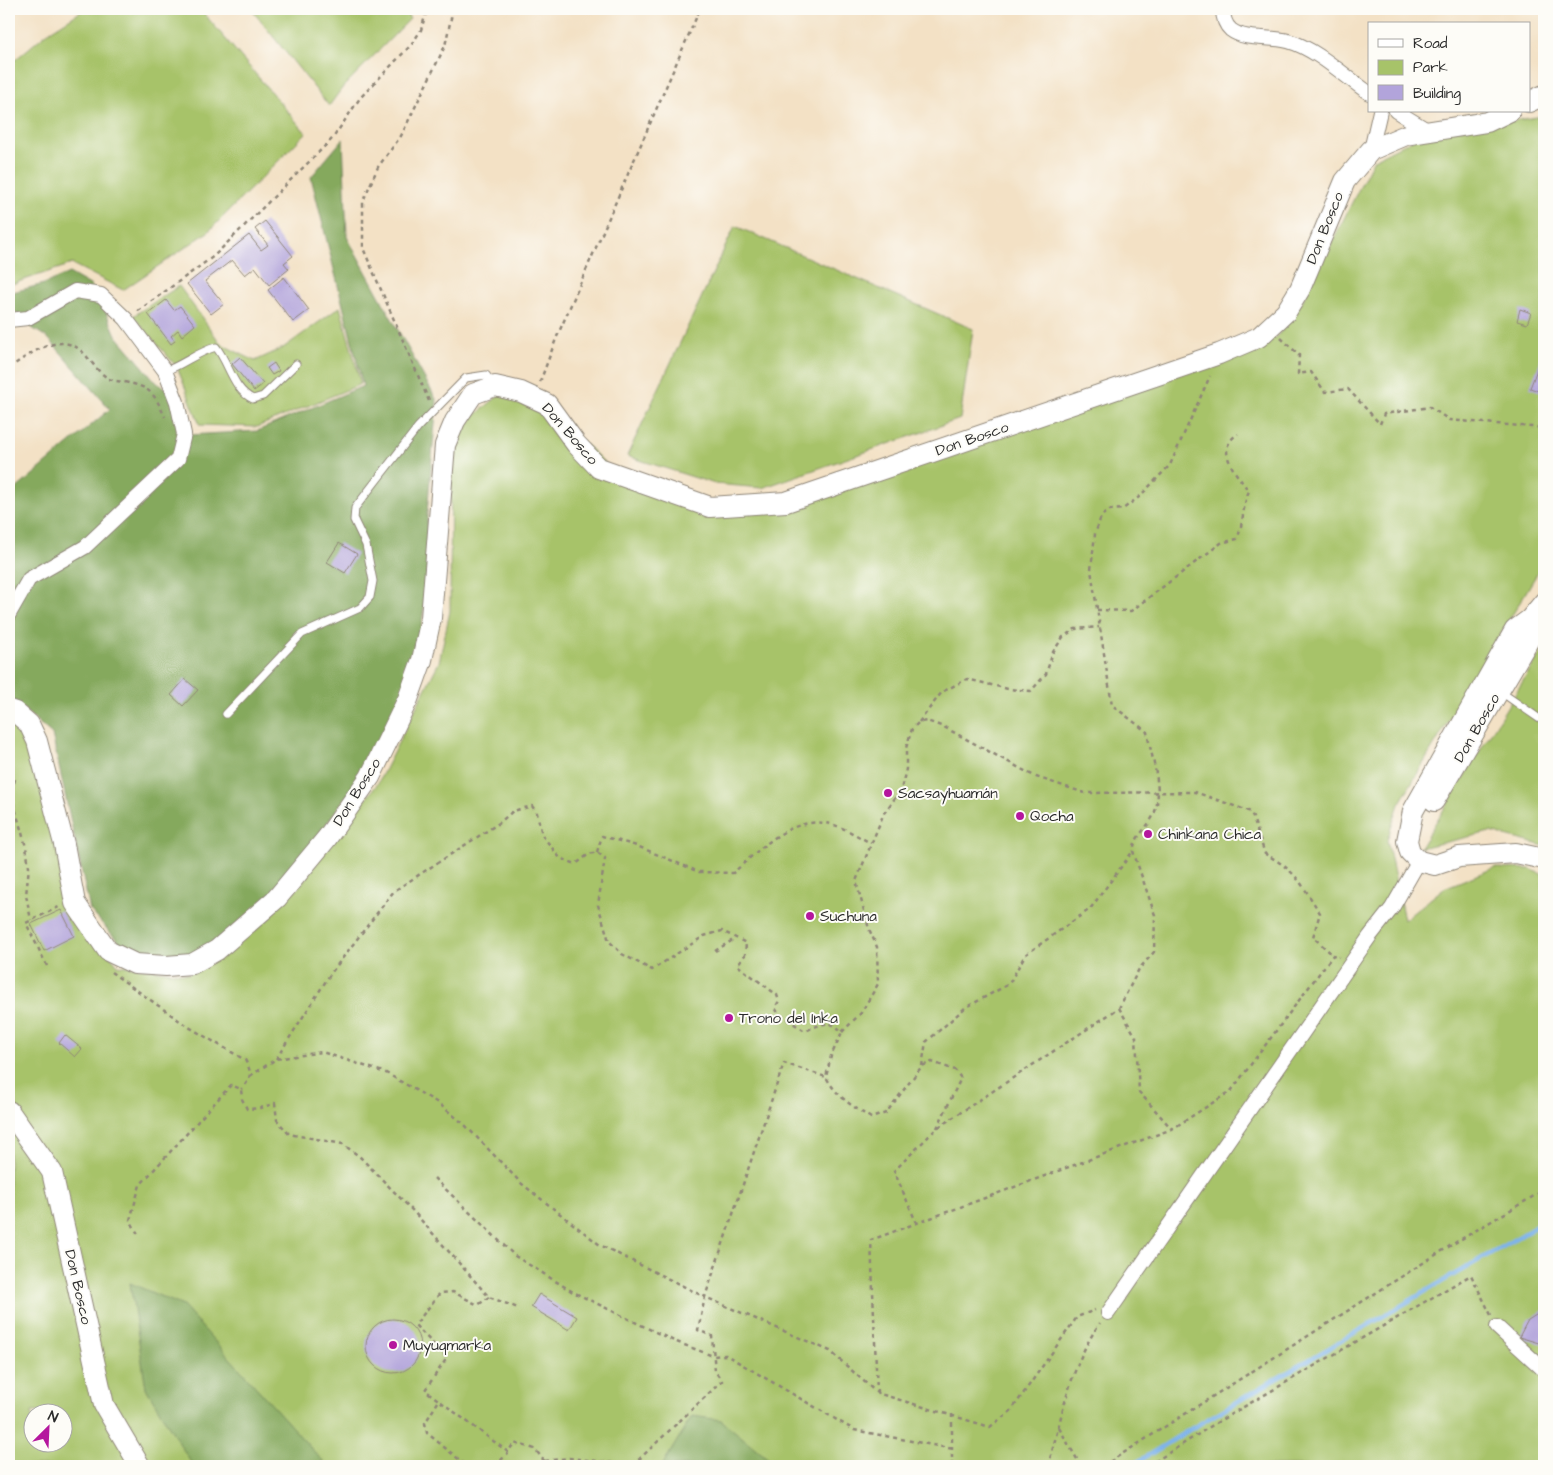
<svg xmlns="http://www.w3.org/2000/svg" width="1553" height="1475" font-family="'Architects Daughter',sans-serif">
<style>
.green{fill:#a7c369;stroke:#69774a;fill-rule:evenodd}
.forest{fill:#85a95d;stroke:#586a44}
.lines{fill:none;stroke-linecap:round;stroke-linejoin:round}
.stream{stroke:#7eb3ec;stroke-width:4.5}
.building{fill:#b2a4db}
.lane-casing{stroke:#8f8678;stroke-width:9}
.street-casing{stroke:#8f8678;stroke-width:16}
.secondary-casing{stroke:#8f8678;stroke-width:22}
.path{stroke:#8f8678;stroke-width:2.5;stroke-dasharray:4 4;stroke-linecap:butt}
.lane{stroke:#fff;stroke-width:7}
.street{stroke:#fff;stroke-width:14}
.secondary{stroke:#fff;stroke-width:20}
.poi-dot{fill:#b5179e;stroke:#fdfcf7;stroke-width:2}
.labels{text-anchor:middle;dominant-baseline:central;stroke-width:4;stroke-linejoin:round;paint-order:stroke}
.street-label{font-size:15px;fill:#2b2b2b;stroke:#fdfcf7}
.poi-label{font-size:15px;fill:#2b2b2b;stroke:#fdfcf7;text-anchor:start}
</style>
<rect width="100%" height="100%" fill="#fdfcf7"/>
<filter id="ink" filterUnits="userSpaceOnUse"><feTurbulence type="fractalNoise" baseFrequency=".02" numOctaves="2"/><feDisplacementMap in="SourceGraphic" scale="10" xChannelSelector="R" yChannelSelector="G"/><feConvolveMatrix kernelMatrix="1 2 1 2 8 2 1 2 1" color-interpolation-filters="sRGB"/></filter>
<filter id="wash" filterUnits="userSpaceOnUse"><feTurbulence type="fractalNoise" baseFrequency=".0096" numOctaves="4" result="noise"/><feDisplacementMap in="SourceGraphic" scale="20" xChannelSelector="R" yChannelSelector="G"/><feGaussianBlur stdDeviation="1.12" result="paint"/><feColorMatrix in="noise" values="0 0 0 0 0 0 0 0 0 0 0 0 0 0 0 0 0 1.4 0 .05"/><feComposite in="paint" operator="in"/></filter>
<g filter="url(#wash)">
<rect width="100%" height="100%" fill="#f3e1c5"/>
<path class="green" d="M 85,9 L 200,9 L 306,133 L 208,232 L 123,290 L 72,264 L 9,285 L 9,65 L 47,33 Z
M 251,9 L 404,9 L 410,19 L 343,87 L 329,106 Z
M 1544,116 L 1544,562 L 1399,804 L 1387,840 L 1404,920 L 1444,888 L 1494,868 L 1530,869 L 1544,875 L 1544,1466 L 9,1466 L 9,714 L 26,727 L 75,913 L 118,965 L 189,974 L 298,888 L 378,783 L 439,662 L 450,611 L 451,448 L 474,416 L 502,393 L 568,428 L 622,479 L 709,509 L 787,503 L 1236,354 L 1277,337 L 1302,302 L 1374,159 L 1424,134 ZM 32,1412 L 62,1412 L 62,1442 L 32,1442 Z
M 735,226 L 973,329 L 960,419 L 762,488 L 715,484 L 627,456 Z
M 179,286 L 221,344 L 255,361 L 283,348 L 340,307 L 361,384 L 257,427 L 200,425 L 177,367 L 133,316 Z
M 1544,647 L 1544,846 L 1490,832 L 1420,848 Z"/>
<path class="forest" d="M 343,139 L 347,237 L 437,401 L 427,513 L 427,589 L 414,671 L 376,755 L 281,887 L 193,960 L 126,950 L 90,910 L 52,734 L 9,697 L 9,606 L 18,591 L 9,577 L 9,495 L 110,409 L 48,338 L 32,328 L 9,306 L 9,293 L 44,284 L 69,273 L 90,285 L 102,303 L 116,335 L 157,383 L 176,395 L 189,435 L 257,431 L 363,386 L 311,177 Z
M 130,1283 L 183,1306 L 327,1466 L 193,1466 L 146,1388 Z
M 692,1416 L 721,1420 L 777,1466 L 662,1466 Z"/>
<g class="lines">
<path class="stream" d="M 1131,1466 L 1189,1430 L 1544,1222"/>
</g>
<g id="blocks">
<path class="building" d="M 265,221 L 293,256 L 284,263 L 289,269 L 269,285 L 255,267 L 245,275 L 232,260 L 205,281 L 224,304 L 211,314 L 187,284 L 249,235 L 261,250 L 268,245 L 255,229 Z
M 284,277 L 309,310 L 293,322 L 268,290 Z
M 166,300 L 174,310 L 180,306 L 195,325 L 182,336 L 178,330 L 171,336 L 175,341 L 171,344 L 148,314 Z
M 1520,309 L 1531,313 L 1527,324 L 1517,321 Z
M 1544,351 L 1544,393 L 1530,388 Z
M 240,357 L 263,384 L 254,391 L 232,364 Z
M 274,363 L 279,371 L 272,375 L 267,368 Z
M 339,543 L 357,554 L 345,573 L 327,562 Z
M 185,679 L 198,690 L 183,706 L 171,695 Z
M 61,910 L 74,936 L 44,951 L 31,924 Z
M 65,1035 L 82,1049 L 75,1057 L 59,1043 Z
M 539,1294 L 577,1317 L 569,1330 L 531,1307 Z
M 1544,1310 L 1544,1340 L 1542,1344 L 1519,1337 L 1528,1320 Z
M366 1346a27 27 0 1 1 54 0a27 27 0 1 1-54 0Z"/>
</g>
</g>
<g filter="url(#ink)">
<use href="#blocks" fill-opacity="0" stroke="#8f8678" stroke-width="1"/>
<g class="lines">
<defs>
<path id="lane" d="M 165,371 C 183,365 197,352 216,347 C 229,363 233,390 253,399 L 263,396 L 296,364
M 1501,692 L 1544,722
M 226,714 L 302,634 L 360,608 L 370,597 L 373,581 L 366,545 L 354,520 L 355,508 L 418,427 L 466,378 L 486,375 L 494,385"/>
<path id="street" d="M 1223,9 C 1223,16 1225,25 1231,30 C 1245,41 1271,36 1288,41 C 1315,48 1346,77 1369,93
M 1396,111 L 1427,130
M 1371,150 L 1380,111
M 9,320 L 28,318 L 75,291 L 101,295 L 126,319 L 165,371 L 177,402 L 184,434 L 178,459 L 85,547 L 29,579 L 9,614
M 1108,1313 L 1370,936 L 1392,908 L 1419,861
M 1497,1327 L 1544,1370"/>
<path id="secondary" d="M 1529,102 L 1544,95
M 1544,602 L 1530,619 L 1515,630 L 1413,811 L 1407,841 L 1410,852 L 1419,861 L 1435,865 L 1459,857 L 1516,853 L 1544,859
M 9,710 L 15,712 L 29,724 L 37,741 L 64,844 L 75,903 L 108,951 L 135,964 L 166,966 L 192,964 L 217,950 L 277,898 L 327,838 L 370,777 L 408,699 L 422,660 L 431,618 L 445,445 L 455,421 L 473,394 L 495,386 L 521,392 L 547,404 L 576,444 L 599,468 L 710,507 L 786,502 L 1219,354 L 1259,337 L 1286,312 L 1300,289 L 1345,181 L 1371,150 L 1406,135 L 1487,122 L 1510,111
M 1434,801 L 1530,638 L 1530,619
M 9,1111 L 52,1172 L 104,1405 L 140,1466"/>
</defs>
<use href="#lane" class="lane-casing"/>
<use href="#street" class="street-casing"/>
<use href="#secondary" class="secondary-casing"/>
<path class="path" d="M 138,311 L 214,256 L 333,138 L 360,98 L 412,44 L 421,30 L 426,13 L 425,9
M 1281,338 L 1299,355 L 1298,374 L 1311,372 L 1325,392 L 1348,389 L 1380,424 L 1384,414 L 1430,407 L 1449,420 L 1544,428
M 9,368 C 27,356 57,332 79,349 C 89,357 95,369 106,377 C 111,381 118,381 124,382 C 151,387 154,393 165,417
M 540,382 L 556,339 L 700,9
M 429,401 L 363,248 L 363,201 L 378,167 L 401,136 L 445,46 L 453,9
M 1097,610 L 1131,611 L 1221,543 L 1237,539 C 1244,523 1242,507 1249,491 C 1237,475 1213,449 1238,434
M 919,722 L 942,692 L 967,679 L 1008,689 L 1031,691 L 1046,674 L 1053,652 L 1063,637 L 1075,629 L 1099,627
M 15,779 L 11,794 L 26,847 L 29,867 L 26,895 L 31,920
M 597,852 L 602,836 L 637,846 L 699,872 L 733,873 C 758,851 788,818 825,823 C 841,825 857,836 871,843
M 715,951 L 736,938
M 47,966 L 26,923 L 59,907
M 111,972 L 187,1026 L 245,1060 C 252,1072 252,1079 241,1089
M 1119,1008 L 1136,1037 L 1139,1092 L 1172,1129
M 842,1032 L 861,1013 L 878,984 L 877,947 L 869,929 L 856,881 L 884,813 L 901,790 L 906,769 L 906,748 L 912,729 L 919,722 L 927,721 L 944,727 L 1036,777 L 1085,793 L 1195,792 L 1251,812 L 1265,854 C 1296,870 1302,885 1320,913 L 1313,937 L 1333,955
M 276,1059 L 331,973 L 394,891 L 499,823 L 513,811 L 532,806 L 537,813 L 542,835 L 560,858 L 576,864 L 589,854 L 597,852 L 605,858 L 598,905 L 609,941 L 622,954 L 652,970 L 704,936 L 722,931 L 746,943 L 745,955 L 737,965 L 777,995 L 779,1001 L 775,1008 L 779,1014 L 805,1031 C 820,1025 830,1018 842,1032 L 831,1056 L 826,1077 C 837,1097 852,1106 871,1118 L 886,1113 L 922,1066 L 932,1062 L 955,1070 L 961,1078 L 937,1128
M 922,1066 L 926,1042 L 965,1008 L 1009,984 L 1025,955 L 1090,909 L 1133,851
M 250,1076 L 276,1059 L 322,1052 L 386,1073 L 438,1103 L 464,1124 L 522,1184 L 600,1245 L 705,1297 L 784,1063 L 826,1077
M 434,1178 L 515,1256 L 573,1292 L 674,1341 L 713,1356 L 726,1355 L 854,1430 L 953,1449
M 917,1224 L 894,1171 L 937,1128 L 1119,1008 L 1139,969 L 1154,952 L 1155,915 L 1133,851 C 1135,836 1145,831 1152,818 C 1166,794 1151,757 1147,732 L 1112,705 L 1091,570 L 1095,534 L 1101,517 L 1108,510 L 1123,509 L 1139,497 L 1170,465 L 1210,376
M 138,1234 L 130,1220 L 140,1185 L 231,1085 L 241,1089 L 242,1099 L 247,1109 L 261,1108 L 275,1103 L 277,1120 L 289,1134 L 343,1144 L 360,1157 L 413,1211 L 489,1297 L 518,1308
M 489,1297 L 478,1305 L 453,1292 L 440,1293 L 415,1325 L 447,1358 L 425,1390 L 508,1452 L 514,1443 L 535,1449 L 548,1466
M 877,1393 L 871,1240 L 1172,1129 L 1231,1091 L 1333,955 L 1339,957
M 438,1402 L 425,1423 L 427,1433 L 467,1466
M 1059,1428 L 1081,1466
M 545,1461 L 569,1458 L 633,1465 L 722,1381 L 715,1371 L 712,1336 L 698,1330 L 705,1297 L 830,1351 L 877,1393 L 990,1427 L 1011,1411 L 1077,1317 L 1095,1310
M 495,1466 L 508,1453
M 952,1466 L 952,1414
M 1048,1466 C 1062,1417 1070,1365 1100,1323
M 1103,1466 L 1453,1244 L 1544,1190
M 1148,1466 L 1216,1423 L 1471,1275 L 1491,1315"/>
<use href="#lane" class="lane"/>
<use href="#street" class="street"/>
<use href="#secondary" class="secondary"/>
</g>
</g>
<g class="poi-dot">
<circle cx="888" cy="793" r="5"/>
<circle cx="1020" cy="816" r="5"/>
<circle cx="1148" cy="834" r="5"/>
<circle cx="810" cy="916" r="5"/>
<circle cx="729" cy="1018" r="5"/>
<circle cx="393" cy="1345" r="5"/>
</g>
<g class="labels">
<g class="street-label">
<text transform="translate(1325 228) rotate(-68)">Don Bosco</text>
<text transform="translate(570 434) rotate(49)">Don Bosco</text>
<text transform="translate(972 439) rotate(-19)">Don Bosco</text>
<text transform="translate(1477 728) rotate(-60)">Don Bosco</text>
<text transform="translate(357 792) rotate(-58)">Don Bosco</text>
<text transform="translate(78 1287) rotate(77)">Don Bosco</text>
</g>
<g class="poi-label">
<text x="898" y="793">Sacsayhuamán</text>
<text x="1030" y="816">Qocha</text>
<text x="1158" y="834">Chinkana Chica</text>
<text x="820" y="916">Suchuna</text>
<text x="739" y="1018">Trono del Inka</text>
<text x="403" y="1345">Muyuqmarka</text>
</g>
</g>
<rect width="1553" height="1475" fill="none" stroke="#fdfcf7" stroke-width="30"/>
<rect x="1368" y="22" width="162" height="90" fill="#fdfcf7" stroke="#a9a8a5"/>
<rect x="1378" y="39" width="25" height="8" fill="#ffffff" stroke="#a9a8a5"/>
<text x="1413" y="48" font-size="15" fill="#2b2b2b">Road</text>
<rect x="1378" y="60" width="25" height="15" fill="#a7c369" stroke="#a9a8a5"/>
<text x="1413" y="72" font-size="15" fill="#2b2b2b">Park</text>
<rect x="1378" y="85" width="25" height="15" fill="#b2a4db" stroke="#a9a8a5"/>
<text x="1413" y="98" font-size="15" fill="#2b2b2b">Building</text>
<g transform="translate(48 1428) rotate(24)"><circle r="24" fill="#fdfcf7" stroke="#a9a8a5"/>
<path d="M0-4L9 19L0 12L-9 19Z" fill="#b5179e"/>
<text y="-8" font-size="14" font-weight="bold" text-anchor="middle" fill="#2b2b2b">N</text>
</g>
</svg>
